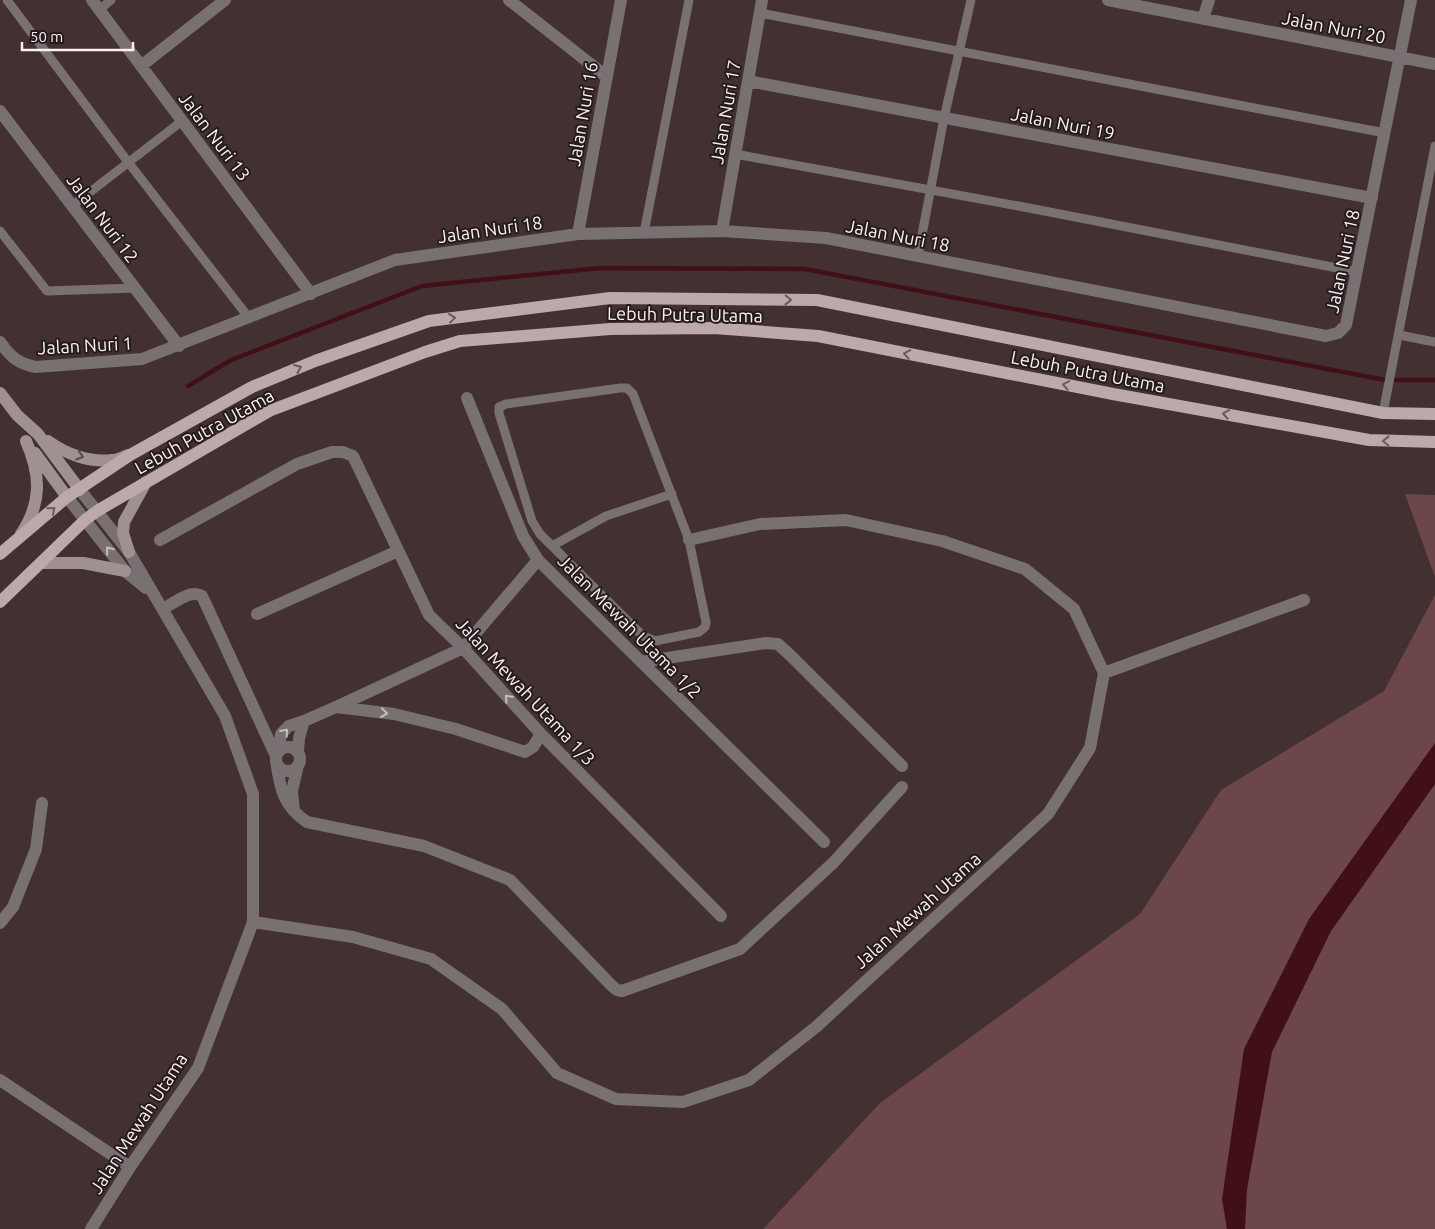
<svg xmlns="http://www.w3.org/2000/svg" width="1435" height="1229" font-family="Ubuntu,sans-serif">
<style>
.green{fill:#6c4649}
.water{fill:#400f18}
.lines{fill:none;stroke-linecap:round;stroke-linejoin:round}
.stream{stroke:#400f18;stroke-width:4.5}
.lane{stroke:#797071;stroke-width:9}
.street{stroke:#797071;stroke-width:12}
.secondary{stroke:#9f9091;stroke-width:12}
.primary{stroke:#bca9aa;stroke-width:12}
.oneway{stroke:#685b5c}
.oneway2{stroke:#554a4b}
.oneway3{stroke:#c8bdbe}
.labels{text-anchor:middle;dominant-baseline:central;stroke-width:4;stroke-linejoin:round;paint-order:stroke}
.street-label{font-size:18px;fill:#fdf1f2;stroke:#241b1c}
</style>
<rect width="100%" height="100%" fill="#433132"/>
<path class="green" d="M 1405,494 L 1435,495 L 1435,577 Z
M 1435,595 L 1435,1229 L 763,1229 L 880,1103 L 1140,914 L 1221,790 L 1384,691 Z"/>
<path class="water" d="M 1435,743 L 1435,784 L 1331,931 L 1272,1052 L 1247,1189 L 1245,1229 L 1227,1229 L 1222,1199 L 1244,1049 L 1309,919 Z"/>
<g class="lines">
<path class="stream" d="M 188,386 L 231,360 L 422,286 L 600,268 L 805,269 L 1385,380 L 1435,380"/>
<path class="lane" d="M 7,0 L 128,162 L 249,318
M 99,10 L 111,0
M 760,13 L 1385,133
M 735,154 L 1029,208 L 1358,272
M 72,206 L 182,121
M 0,231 L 47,291 L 135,288
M 644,233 L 689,0
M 918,256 L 944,118 L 971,0
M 1399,335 L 1435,342
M 620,388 L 627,388 L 633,394 L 689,540 L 706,622 L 705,627 L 699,632 L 655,641 L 643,636 L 540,534 L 532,521 L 499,413 L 499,407 L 506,404 Z
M 1383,413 L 1435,146
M 552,546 L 606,516 L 672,494"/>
<path class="street" d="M 92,0 L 311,294
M 509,0 L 607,77
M 1108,0 L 1435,64
M 1203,19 L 1209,0
M 141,66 L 225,0
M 748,81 L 1372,198
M 0,111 L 179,346
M 722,231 L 762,0
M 578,234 L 621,0
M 0,342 C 10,356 18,364 36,367 L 142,359 L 395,260 L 578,234 L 722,231 L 826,238 L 1326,336 L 1338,333 L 1346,325 L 1411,0
M 467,398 L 523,536 L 538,560 L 824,842
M 80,490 L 129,552 L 225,716 L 253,794 L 253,922 L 198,1068 L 130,1167 L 91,1229
M 67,497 L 125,571 L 146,588
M 160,540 L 297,464 L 332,452 L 343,452 L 353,456 L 429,615 L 463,648 L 541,734 L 721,916
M 163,609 C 174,603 190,589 202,596 L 276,756
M 257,614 L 398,551
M 641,662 L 766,643 L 778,644 L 791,656 L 902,766
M 1104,673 L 1304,600
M 336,707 L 394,714 L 456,729 L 525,752 L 533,747 L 541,734
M276 759a12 12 0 1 1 24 0a12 12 0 1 1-24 0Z
M 278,752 L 281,734 L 289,726 L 304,721 L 336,707 L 463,648 L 538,560
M 298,752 L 299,738 L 304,721
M 276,761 C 280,788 283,806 307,822 L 424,846 L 510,880 L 612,986 L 617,990 L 622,991 L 740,949 L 833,863 L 902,787
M 294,811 L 292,791 L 298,765
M 253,922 L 353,937 L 431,959 L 502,1009 L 557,1073 L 616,1099 L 683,1102 L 749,1080 L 816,1027 L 1048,814 L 1090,748 L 1104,673 L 1074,609 L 1025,569 L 942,541 L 846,520 L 760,524 L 689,540
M 0,923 L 13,907 L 36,849 L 42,803
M 0,1080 L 130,1167"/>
<path class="secondary" d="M 0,393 L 17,415 L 38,434 L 80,490
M 48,441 C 66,454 90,463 112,460 C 117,460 123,457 128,455
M 35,453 L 67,497
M 21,534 C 42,503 41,475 26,441
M 129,552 L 123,533 L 124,522 L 146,482
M 41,563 L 83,563 L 125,571"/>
<path class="primary" d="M 0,554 L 67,497 L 130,455 L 252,387 L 315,361 L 429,321 L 610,298 L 817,300 L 1383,413 L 1435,414
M 0,602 L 85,520 L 97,511 L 269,411 L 425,352 L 460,341 L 610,329 L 714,328 L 818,336 L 1113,394 L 1369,440 L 1435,442"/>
</g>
<defs><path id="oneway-chevron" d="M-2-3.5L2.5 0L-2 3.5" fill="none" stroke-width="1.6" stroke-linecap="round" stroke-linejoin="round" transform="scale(1.25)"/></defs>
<g class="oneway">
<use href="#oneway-chevron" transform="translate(788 300) rotate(1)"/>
<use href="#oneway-chevron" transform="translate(452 318) rotate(-7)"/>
<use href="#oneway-chevron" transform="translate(907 354) rotate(-169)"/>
<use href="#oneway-chevron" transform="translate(298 368) rotate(-23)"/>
<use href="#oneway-chevron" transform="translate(1066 385) rotate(-169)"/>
<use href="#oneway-chevron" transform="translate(1226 414) rotate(-170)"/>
<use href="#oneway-chevron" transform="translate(1386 441) rotate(-179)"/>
<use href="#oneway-chevron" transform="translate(52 510) rotate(-40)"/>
</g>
<use class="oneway2" href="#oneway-chevron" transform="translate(80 456) rotate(17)"/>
<g class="oneway3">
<use href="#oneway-chevron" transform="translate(109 550) rotate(-129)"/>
<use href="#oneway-chevron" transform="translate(508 698) rotate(-132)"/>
<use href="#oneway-chevron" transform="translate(384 713) rotate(7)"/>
<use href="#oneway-chevron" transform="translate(285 732) rotate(-49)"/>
</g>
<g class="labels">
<g class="street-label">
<text transform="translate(1334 27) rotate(11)">Jalan Nuri 20</text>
<text transform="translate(725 112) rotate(-80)">Jalan Nuri 17</text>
<text transform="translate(582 114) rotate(-80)">Jalan Nuri 16</text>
<text transform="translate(1063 123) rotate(11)">Jalan Nuri 19</text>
<text transform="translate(215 136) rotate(53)">Jalan Nuri 13</text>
<text transform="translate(103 218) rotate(53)">Jalan Nuri 12</text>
<text transform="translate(490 229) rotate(-8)">Jalan Nuri 18</text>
<text transform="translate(898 235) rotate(11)">Jalan Nuri 18</text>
<text transform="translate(1342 261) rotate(-78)">Jalan Nuri 18</text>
<text transform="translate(685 314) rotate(1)">Lebuh Putra Utama</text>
<text transform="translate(85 345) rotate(-3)">Jalan Nuri 1</text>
<text transform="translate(1088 371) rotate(11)">Lebuh Putra Utama</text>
<text transform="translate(204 431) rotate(-29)">Lebuh Putra Utama</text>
<text transform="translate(630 626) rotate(45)">Jalan Mewah Utama 1/2</text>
<text transform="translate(526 691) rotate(47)">Jalan Mewah Utama 1/3</text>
<text transform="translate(917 910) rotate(-42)">Jalan Mewah Utama</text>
<text transform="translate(138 1123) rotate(-57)">Jalan Mewah Utama</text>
</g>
</g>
<path d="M22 42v8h111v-8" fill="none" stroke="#fdf1f2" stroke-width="2.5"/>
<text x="30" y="42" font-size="15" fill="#fdf1f2" stroke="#241b1c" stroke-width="4" paint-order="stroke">50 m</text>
</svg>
